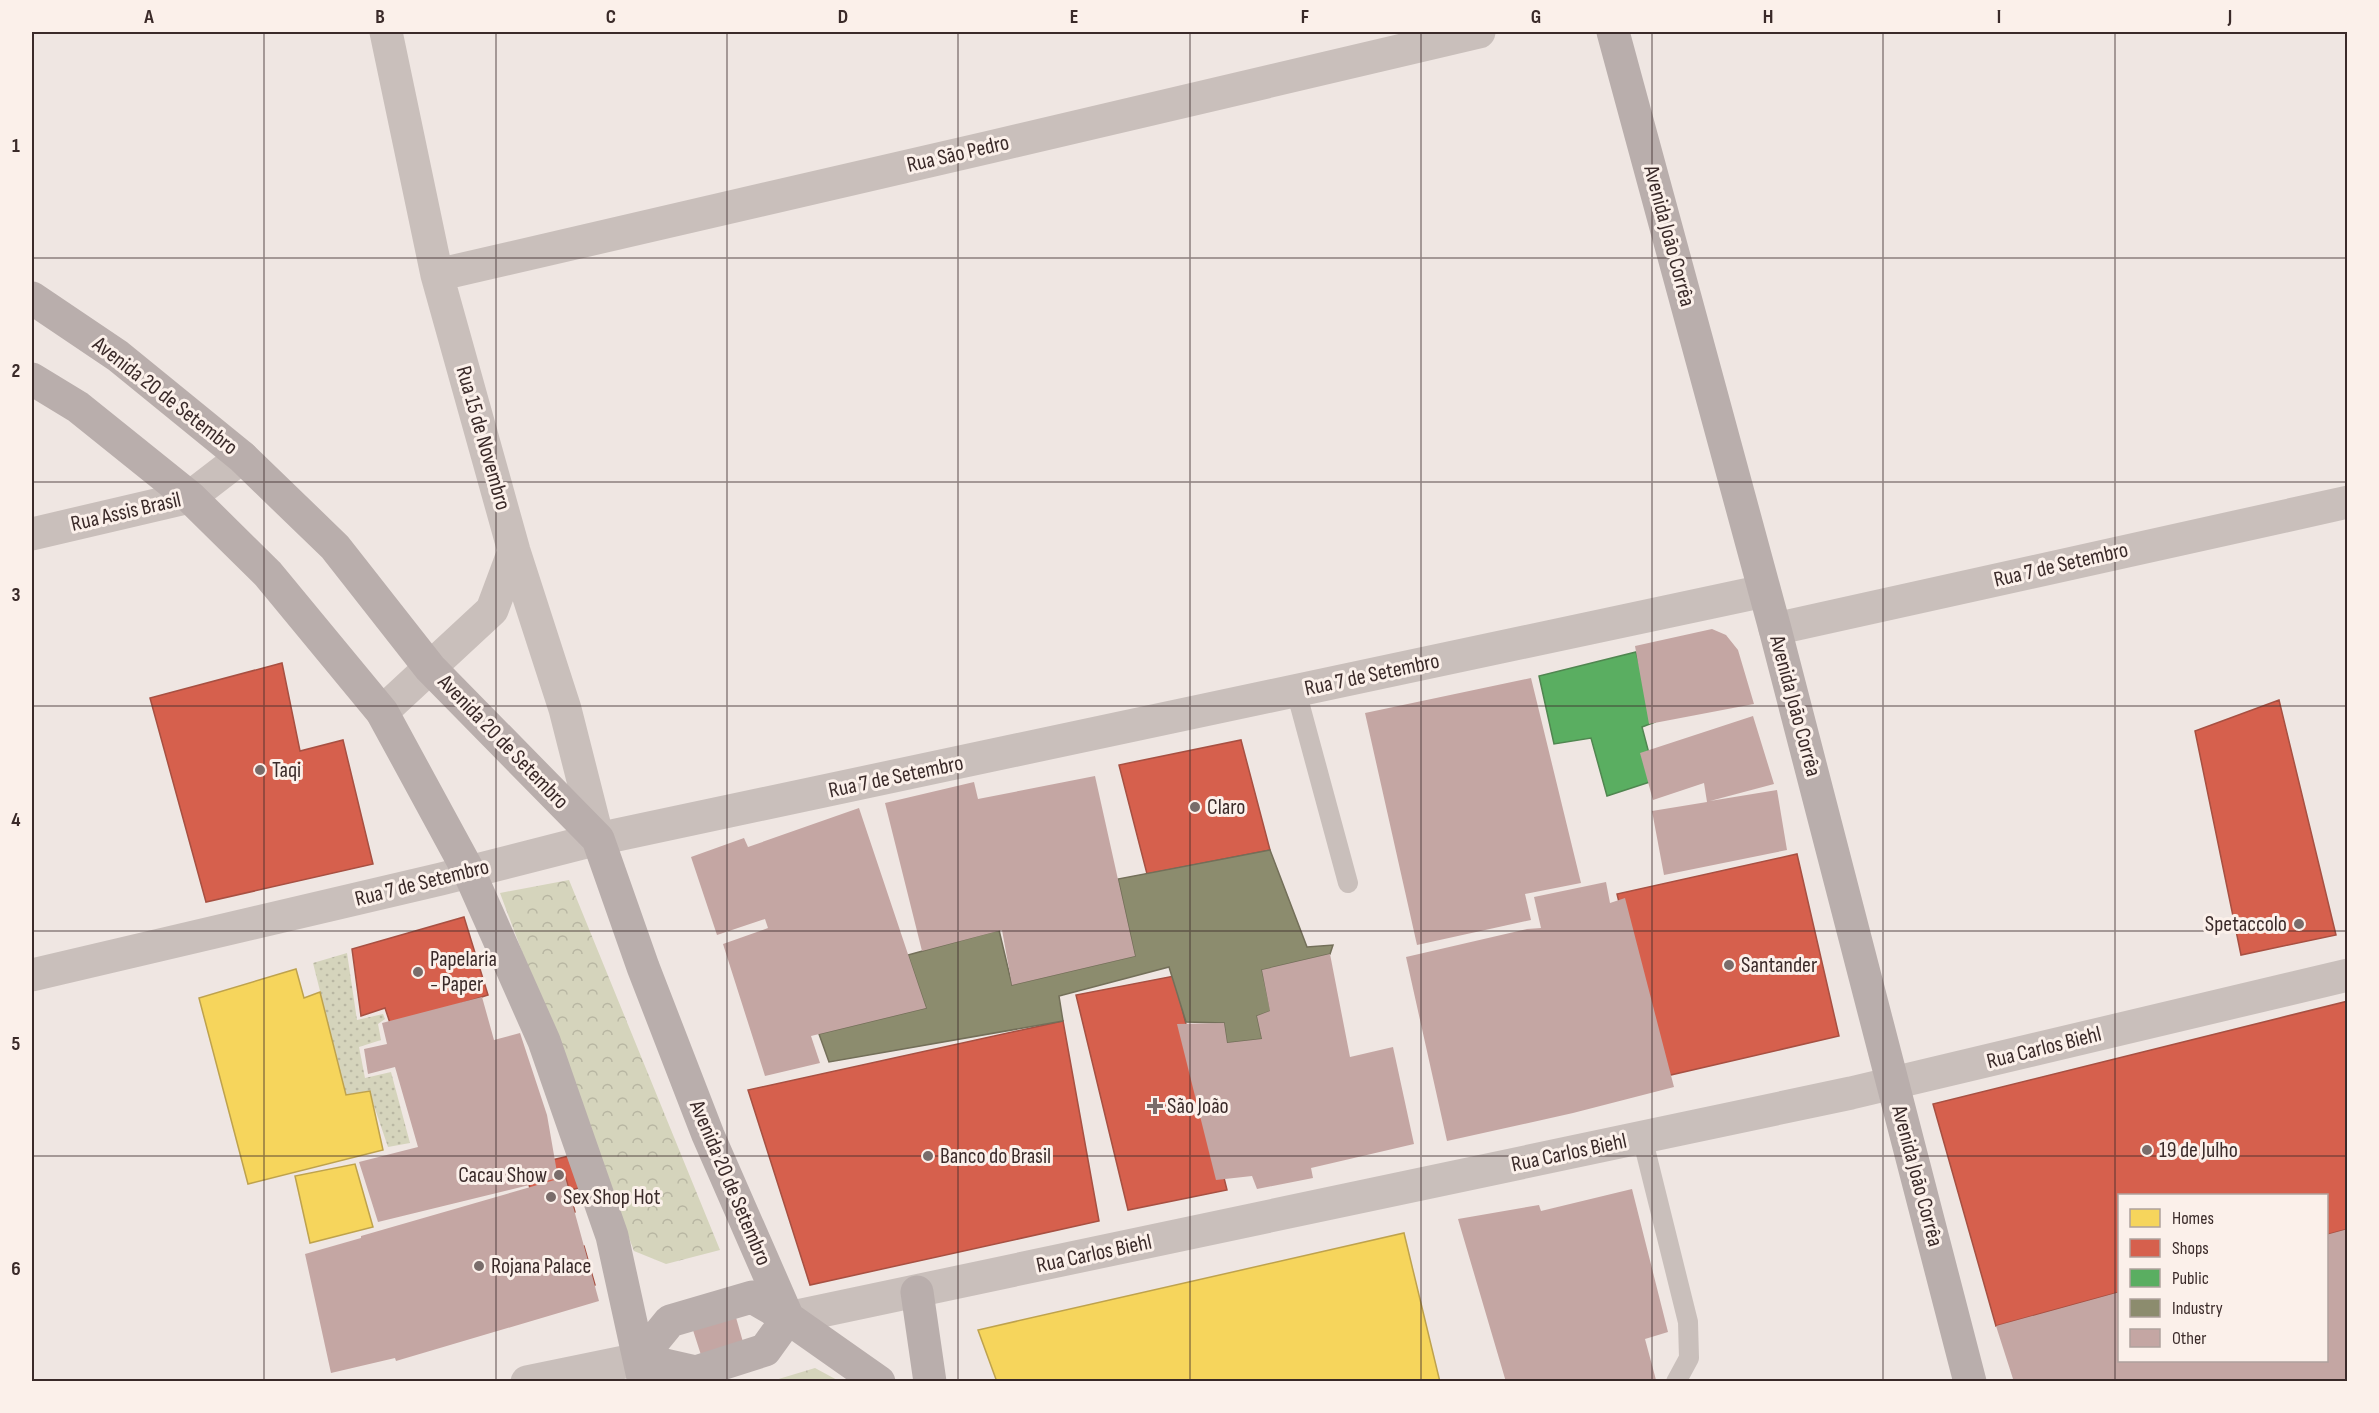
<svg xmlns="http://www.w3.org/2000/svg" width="2379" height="1413" font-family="'Sofia Sans Condensed',sans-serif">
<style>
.park{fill:url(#park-crowns)}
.garden{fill:url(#garden-dots)}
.homes{fill:#f6d55c;stroke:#bea24d;stroke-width:1.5}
.shops{fill:#d6604d;stroke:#a75042;stroke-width:1.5}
.public{fill:#5aae61;stroke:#508650;stroke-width:1.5}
.industry{fill:#8c8c6e;stroke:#736f59;stroke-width:1.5}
.building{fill:#c4a6a3}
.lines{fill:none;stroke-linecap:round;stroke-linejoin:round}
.lane{stroke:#c9bfbb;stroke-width:20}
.street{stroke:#c9bfbb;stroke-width:33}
.secondary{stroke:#b9aeac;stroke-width:33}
.grid{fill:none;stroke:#3a2a29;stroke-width:1.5;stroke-opacity:0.55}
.poi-dot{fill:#796c6a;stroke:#fbf0ea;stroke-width:2}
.labels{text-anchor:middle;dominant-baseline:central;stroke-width:6;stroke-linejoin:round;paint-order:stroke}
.street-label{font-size:22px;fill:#3a2a29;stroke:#fbf0ea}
.poi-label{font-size:22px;fill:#3a2a29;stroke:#fbf0ea;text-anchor:start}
.neatline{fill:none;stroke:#3a2a29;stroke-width:2}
.grid-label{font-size:20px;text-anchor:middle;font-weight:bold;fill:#3a2a29}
</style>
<defs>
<pattern id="park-crowns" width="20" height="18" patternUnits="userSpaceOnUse" patternTransform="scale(1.5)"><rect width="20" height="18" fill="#d5d4bc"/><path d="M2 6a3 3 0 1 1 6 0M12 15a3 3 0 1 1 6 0" fill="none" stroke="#b8b6a2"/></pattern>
<pattern id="garden-dots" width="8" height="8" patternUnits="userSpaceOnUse" patternTransform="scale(1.5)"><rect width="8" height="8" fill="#d5d4bc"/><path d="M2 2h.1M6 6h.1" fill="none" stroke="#b8b6a2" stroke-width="1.8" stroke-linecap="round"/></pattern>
</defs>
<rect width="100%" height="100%" fill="#efe6e2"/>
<path class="park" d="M 569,880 L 720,1250 L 666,1264 L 634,1251 L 500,893 Z
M 815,1368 L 839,1381 L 772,1381 Z"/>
<path class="garden" d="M 347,953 L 357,1020 L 383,1014 L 385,1019 L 378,1024 L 381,1040 L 359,1047 L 365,1078 L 391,1072 L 410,1143 L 388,1147 L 369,1091 L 346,1095 L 313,963 Z"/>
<path class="homes" d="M 296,969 L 304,998 L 320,992 L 346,1095 L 370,1091 L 383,1150 L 248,1184 L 199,998 Z
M 355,1164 L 373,1227 L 310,1243 L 295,1176 Z
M 1404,1233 L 1440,1382 L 997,1382 L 978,1330 Z"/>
<path class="shops" d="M 282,663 L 300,751 L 343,740 L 373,864 L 206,902 L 150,698 Z
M 2279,700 L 2336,935 L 2241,955 L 2195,731 Z
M 1241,740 L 1270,850 L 1147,874 L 1119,765 Z
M 1797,854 L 1839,1036 L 1662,1077 L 1617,894 Z
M 464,917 L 488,995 L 391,1026 L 385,1008 L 361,1016 L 352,949 Z
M 1174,976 L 1227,1190 L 1128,1210 L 1076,995 Z
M 2348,1001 L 2348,1229 L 2326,1235 L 2326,1196 L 2120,1196 L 2120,1292 L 1996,1326 L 1933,1104 Z
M 1063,1021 L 1099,1221 L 810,1285 L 748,1090 Z
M 569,1156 L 579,1188 L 550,1195 L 539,1163 Z
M 564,1171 L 575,1212 L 538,1218 L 528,1181 Z
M 584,1246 L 595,1285 L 556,1293 L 545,1252 Z"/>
<path class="public" d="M 1636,652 L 1655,722 L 1642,727 L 1656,780 L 1607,796 L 1591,738 L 1554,744 L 1539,676 Z"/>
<path class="industry" d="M 1270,850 L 1307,947 L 1333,945 L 1330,954 L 1262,970 L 1271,1011 L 1257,1016 L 1262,1039 L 1227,1043 L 1224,1023 L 1186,1022 L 1169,967 L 1059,996 L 1063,1021 L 829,1062 L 819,1034 L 926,1008 L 908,955 L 999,930 L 1012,985 L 1135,956 L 1118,879 Z"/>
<path class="building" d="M 1712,629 L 1726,635 L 1738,650 L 1754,704 L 1649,724 L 1635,646 Z
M 1531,678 L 1581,883 L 1525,894 L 1531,920 L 1417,945 L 1365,713 Z
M 1753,716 L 1774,784 L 1710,801 L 1777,790 L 1787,850 L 1664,875 L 1652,811 L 1707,802 L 1704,783 L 1653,800 L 1640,753 Z
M 1095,776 L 1135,956 L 1012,985 L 1002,930 L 922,951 L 885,803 L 974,782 L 978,799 Z
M 859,808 L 926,1008 L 811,1036 L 820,1063 L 765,1076 L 723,944 L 768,928 L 765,919 L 717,935 L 691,857 L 744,838 L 748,847 Z
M 1606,882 L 1610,903 L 1625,898 L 1674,1087 L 1573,1113 L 1447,1141 L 1406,957 L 1527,929 L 1541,928 L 1534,897 Z
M 1330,954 L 1350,1057 L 1393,1047 L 1414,1144 L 1311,1168 L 1313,1178 L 1257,1189 L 1252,1176 L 1216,1180 L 1177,1024 L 1224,1023 L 1227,1043 L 1262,1039 L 1257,1016 L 1270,1011 L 1262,970 Z
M 482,997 L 494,1040 L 520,1033 L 547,1115 L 558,1178 L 378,1222 L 359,1162 L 418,1147 L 395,1067 L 368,1074 L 364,1049 L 387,1044 L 382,1023 Z
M 565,1177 L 599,1301 L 396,1361 L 395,1358 L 331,1373 L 305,1254 L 361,1238 L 361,1236 Z
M 1632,1189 L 1668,1332 L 1645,1339 L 1656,1380 L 1506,1382 L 1458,1219 L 1539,1205 L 1541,1211 Z
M 2348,1229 L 2348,1382 L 2014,1382 L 1996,1326 L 2120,1292 L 2120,1360 L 2326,1360 L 2326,1235 Z
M 735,1314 L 743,1342 L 701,1355 L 692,1327 Z"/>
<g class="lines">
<path class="lane" d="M 1296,691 L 1348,883
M 1642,1137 L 1688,1322 L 1689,1358 L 1676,1382"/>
<path class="street" d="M 386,32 L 437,275 L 514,551 L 565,709 L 598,839
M 437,275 L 990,147 L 1479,32
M 32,534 L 190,497 L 242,457
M 1775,629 L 2348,502
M 382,712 L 492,610 L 514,551
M 32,975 L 441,879 L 598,839 L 1764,591
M 788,1318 L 1851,1093 L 2348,975
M 527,1382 L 639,1359"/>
<path class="secondary" d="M 1613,32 L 1775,629 L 1970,1382
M 32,298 L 118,356 L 242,457 L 335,547 L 430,668 L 598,839 L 643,967 L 708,1135 L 788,1318
M 32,379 L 78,407 L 190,497 L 268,574 L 382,712 L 469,872 L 544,1041 L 612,1236 L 644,1382
M 917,1292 L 930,1382
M 788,1318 L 765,1350 L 696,1372 L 639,1359 L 670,1321 L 752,1297 L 788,1318 L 879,1382"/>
</g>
<path class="grid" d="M 264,32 L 264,1382M 496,32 L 496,1382M 727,32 L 727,1382M 958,32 L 958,1382M 1190,32 L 1190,1382M 1421,32 L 1421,1382M 1652,32 L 1652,1382M 1883,32 L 1883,1382M 2115,32 L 2115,1382M 32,258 L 2348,258M 32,482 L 2348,482M 32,706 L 2348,706M 32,931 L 2348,931M 32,1156 L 2348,1156"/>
<g class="poi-dot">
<circle cx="260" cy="770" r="6"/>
<circle cx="1195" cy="807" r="6"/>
<circle cx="2299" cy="924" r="6"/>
<circle cx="1729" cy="965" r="6"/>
<circle cx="418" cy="972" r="6"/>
<path d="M1152 1097h6v6h6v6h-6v6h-6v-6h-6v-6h6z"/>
<circle cx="2147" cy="1150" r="6"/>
<circle cx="928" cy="1156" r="6"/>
<circle cx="559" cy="1175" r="6"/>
<circle cx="551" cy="1197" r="6"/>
<circle cx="479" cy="1266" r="6"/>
</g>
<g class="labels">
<g class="street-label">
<text transform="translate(958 154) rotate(-13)">Rua São Pedro</text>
<text transform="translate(1669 236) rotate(75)">Avenida João Corrêa</text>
<text transform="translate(165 396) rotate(38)">Avenida 20 de Setembro</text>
<text transform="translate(483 438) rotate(74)">Rua 15 de Novembro</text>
<text transform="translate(126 512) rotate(-13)">Rua Assis Brasil</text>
<text transform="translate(2061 565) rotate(-13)">Rua 7 de Setembro</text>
<text transform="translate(1372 675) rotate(-12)">Rua 7 de Setembro</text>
<text transform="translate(1795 706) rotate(75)">Avenida João Corrêa</text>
<text transform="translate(503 742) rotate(46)">Avenida 20 de Setembro</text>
<text transform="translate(896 777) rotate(-12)">Rua 7 de Setembro</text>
<text transform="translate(422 883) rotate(-14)">Rua 7 de Setembro</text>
<text transform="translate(2044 1048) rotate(-14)">Rua Carlos Biehl</text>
<text transform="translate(1569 1153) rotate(-12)">Rua Carlos Biehl</text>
<text transform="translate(1917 1176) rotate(75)">Avenida João Corrêa</text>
<text transform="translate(730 1183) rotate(67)">Avenida 20 de Setembro</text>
<text transform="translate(1094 1254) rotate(-12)">Rua Carlos Biehl</text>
</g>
<g class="poi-label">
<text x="272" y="770">Taqi</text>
<text x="1207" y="807">Claro</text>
<text x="2287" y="924" text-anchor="end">Spetaccolo</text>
<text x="430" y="959">Papelaria<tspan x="430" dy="25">- Paper</tspan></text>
<text x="1741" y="965">Santander</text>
<text x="1167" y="1106">São João</text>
<text x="2159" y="1150">19 de Julho</text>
<text x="940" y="1156">Banco do Brasil</text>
<text x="547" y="1175" text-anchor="end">Cacau Show</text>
<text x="563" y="1197">Sex Shop Hot</text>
<text x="491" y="1266">Rojana Palace</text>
</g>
</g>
<rect width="2379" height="1413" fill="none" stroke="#fbf0ea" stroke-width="66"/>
<rect x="2118" y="1194" width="210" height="168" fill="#fbf0ea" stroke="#aea19d" stroke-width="1.5"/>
<rect x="2130" y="1209" width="30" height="18" fill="#f6d55c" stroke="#aea19d" stroke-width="1.5"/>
<text x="2172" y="1224" font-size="18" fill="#3a2a29">Homes</text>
<rect x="2130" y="1239" width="30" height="18" fill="#d6604d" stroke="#aea19d" stroke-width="1.5"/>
<text x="2172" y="1254" font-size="18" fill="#3a2a29">Shops</text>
<rect x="2130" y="1269" width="30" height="18" fill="#5aae61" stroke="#aea19d" stroke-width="1.5"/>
<text x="2172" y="1284" font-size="18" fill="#3a2a29">Public</text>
<rect x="2130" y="1299" width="30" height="18" fill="#8c8c6e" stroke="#aea19d" stroke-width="1.5"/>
<text x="2172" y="1314" font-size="18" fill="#3a2a29">Industry</text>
<rect x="2130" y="1329" width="30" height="18" fill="#c4a6a3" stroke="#aea19d" stroke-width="1.5"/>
<text x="2172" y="1344" font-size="18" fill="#3a2a29">Other</text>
<rect x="33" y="33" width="2313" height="1347" class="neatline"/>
<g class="grid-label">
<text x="149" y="23">A</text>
<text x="380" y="23">B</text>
<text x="611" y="23">C</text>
<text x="843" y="23">D</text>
<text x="1074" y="23">E</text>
<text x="1305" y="23">F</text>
<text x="1536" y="23">G</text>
<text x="1768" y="23">H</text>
<text x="1999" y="23">I</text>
<text x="2230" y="23">J</text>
<text x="16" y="152">1</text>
<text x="16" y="377">2</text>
<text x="16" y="601">3</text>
<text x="16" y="826">4</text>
<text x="16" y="1050">5</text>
<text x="16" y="1275">6</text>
</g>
</svg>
